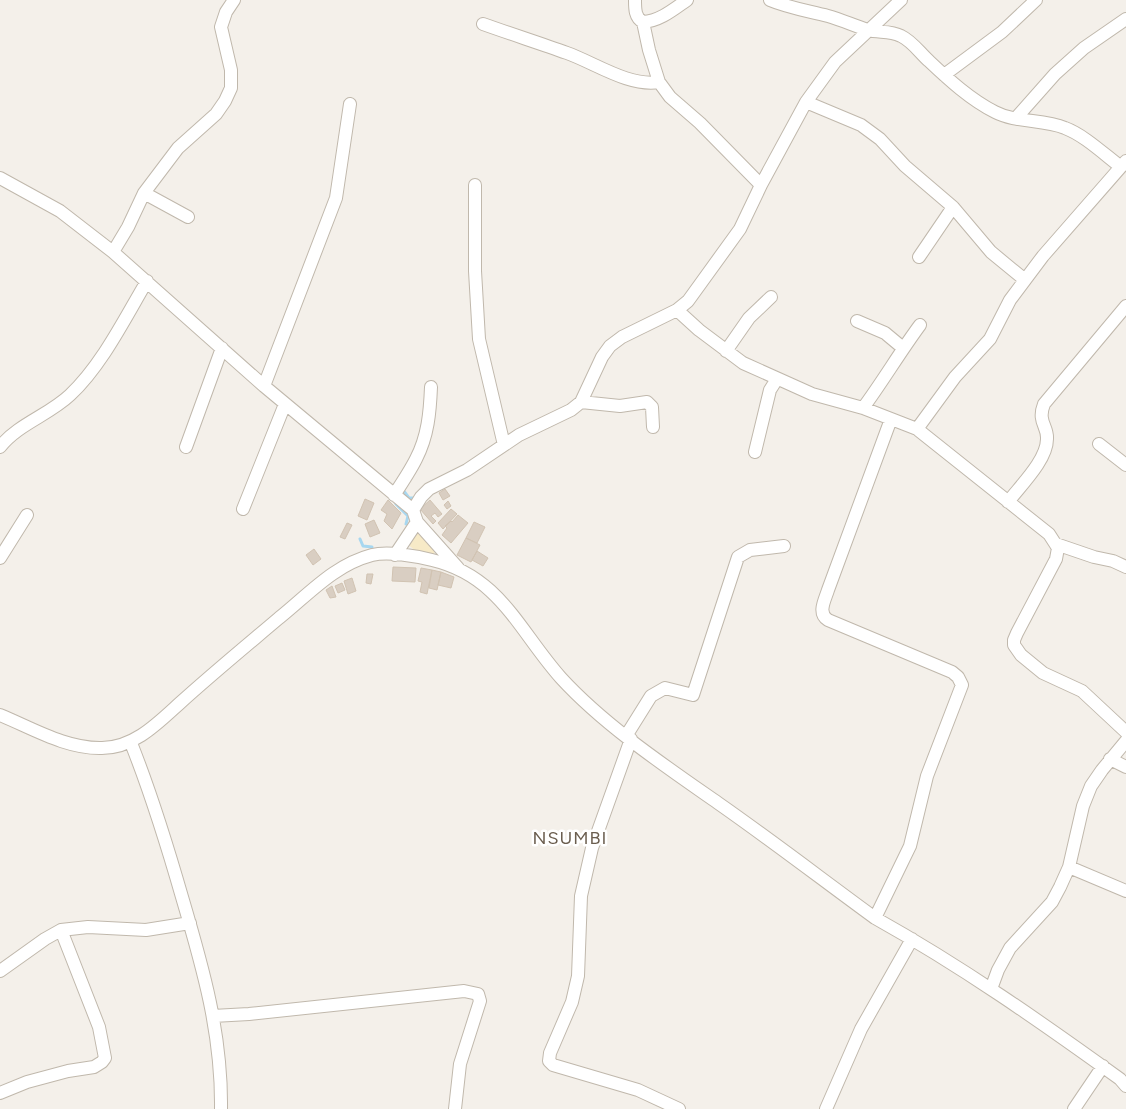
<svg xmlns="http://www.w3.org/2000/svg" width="1126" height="1109" font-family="Figtree,sans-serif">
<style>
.sand{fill:#f7eac7}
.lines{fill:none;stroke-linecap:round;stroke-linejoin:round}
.stream{stroke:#a7d7f0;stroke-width:3}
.building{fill:#d9cec2;stroke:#d1c3b2}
.minor-casing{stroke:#c0b8ac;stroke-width:14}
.minor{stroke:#fff;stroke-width:12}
.labels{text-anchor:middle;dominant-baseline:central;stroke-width:5;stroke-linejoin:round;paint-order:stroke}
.quarter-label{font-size:18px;letter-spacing:1px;fill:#6b5e4f;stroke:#fff}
</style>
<rect width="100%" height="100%" fill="#f4f0ea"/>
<path class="sand" d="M 417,529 L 433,548 L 435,555 C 424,554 415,553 407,543 Z"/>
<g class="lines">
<path class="stream" d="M 403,490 L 409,498 L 417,498
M 396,504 L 408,516 L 406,524
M 360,539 L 363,546 L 372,547"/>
</g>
<path class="building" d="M 445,489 L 450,496 L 443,500 L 439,493 Z
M 365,499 L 374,503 L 367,520 L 358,516 Z
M 388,500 L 401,513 L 392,529 L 384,521 L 387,514 L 381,510 Z
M 430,500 L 442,514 L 438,517 L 435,513 L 431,516 L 436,521 L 433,524 L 420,509 Z
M 448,501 L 451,506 L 447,509 L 444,505 Z
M 451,509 L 457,514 L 443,529 L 438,523 Z
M 458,515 L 468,523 L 451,543 L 442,535 L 447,528 L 445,526 L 451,521 L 452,522 Z
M 374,520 L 380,533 L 370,537 L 365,524 Z
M 474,522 L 485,527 L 477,543 L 466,538 Z
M 347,523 L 352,525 L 345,539 L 340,537 Z
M 466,538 L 480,545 L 471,562 L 457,555 Z
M 314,549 L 321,559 L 313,565 L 306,555 Z
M 477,551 L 488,558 L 483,566 L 472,560 Z
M 393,567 L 416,568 L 415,582 L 392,581 Z
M 421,568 L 432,570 L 427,594 L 420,592 L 422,582 L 418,581 Z
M 432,570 L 441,572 L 437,590 L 429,588 Z
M 441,572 L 454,577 L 451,588 L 438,585 Z
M 367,574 L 373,574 L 371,584 L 366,583 Z
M 352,578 L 356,591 L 348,594 L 344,581 Z
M 342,583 L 345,590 L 338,593 L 335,586 Z
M 332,586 L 336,597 L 330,598 L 326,590 Z"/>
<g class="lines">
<defs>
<path id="minor" d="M 635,0 C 635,9 635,18 643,22 C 660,21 674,9 687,0
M 770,0 C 789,8 809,11 828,16 C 842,20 855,26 868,30 C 879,33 890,30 901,36 C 912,41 920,53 929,61 C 949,80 971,100 995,112 C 1016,123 1043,119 1065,128 C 1084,135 1105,155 1121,167
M 643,22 L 649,50 L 659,82 L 670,97 L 700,123 L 761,185
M 483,24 C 511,34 539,43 567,53 C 595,63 629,87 659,82
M 944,75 L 1002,32 L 1036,0
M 806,102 L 861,125 L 880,139 L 905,166 L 953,207 L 991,252 L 1025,280
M 1016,118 L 1055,74 L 1084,48 L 1126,19
M 0,178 L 60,211 L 113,252 L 264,386 L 413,510 L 417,522 L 458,568
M 475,185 L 475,271 L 479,339 L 504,445
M 144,193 L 188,217
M 113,252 L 128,227 L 144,193 L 178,148 L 216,114 L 225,101 L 231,88 L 231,70 L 221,27 L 226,12 L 234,0
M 919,257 L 953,207
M 677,310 L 699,330 L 743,363 L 812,394 L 863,408 L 917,429 L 1049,534 L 1058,548 L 1056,559 L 1017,633 L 1014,640 L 1014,645 L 1021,655 L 1043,673 L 1082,691 L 1126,732
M 857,321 L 885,333 L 903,348
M 726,351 L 749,318 L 771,297
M 264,386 L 336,198 L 350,104
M 581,402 L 620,406 L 647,402 L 652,407 L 653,427
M 863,408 C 883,381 900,352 920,325
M 917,429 L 955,377 L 990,339 L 1010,300 L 1043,256 L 1126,161
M 1099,444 L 1126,465
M 0,447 C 18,424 49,415 70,395 C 102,365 125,318 147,281
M 186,447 L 222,348
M 755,452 L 770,390 L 777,379
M 394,495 C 402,483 410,471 416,459 C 428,436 430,412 431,387
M 1008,502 C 1021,485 1047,460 1047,439 C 1048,426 1037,422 1044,404 L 1126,306
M 243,509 L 285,404
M 413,510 L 421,497 L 429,489 L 467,470 L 519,435 L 571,410 L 581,402 L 602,357 L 610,346 L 622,337 L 677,310 L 688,301 L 740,229 L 761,185 L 806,102 L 835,62 L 901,0
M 1056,544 L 1094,557 L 1113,561 L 1126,567
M 395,555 L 417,522
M 0,558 L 27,515
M 0,715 C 32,728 66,749 102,748 C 134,748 158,723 180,703 C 212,674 246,646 279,618 C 309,594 334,565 372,555 C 388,551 416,556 432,560 C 500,576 519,631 561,678 C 604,725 665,766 718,803 C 771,840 823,880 875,918 C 961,966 1041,1022 1120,1079 L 1126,1086
M 626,736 L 651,696 L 665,688 L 693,695 L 738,557 L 750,550 L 784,546
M 631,739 L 592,848 L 581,896 L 578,976 L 572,1002 L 550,1053 L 549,1061 L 553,1065 L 638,1090 L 679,1109
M 131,743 C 151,793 167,845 182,897 C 203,968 222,1034 221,1109
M 1110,759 L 1126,767
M 1069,867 L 1126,891
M 875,918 L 910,846 L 927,776 L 962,685 L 958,677 L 952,672 L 828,620 C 817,613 825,600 828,590 L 891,419
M 0,971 L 45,939 L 61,930 L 88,927 L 146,930 L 190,923
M 991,989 L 998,970 L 1010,948 L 1052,902 L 1060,887 L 1069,867 L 1083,806 L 1091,786 L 1102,770 L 1126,741
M 213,1016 L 249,1014 L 464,991 L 478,994 L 480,1001 L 460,1064 L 455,1109
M 0,1093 L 27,1082 L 68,1071 L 94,1067 L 102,1062 L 105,1058 L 99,1027 L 61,930
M 826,1109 L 861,1029 L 912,939
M 1074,1109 L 1103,1066"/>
</defs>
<use href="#minor" class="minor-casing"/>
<use href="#minor" class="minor"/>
</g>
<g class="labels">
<g class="quarter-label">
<text x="570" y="838">NSUMBI</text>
</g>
</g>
</svg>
